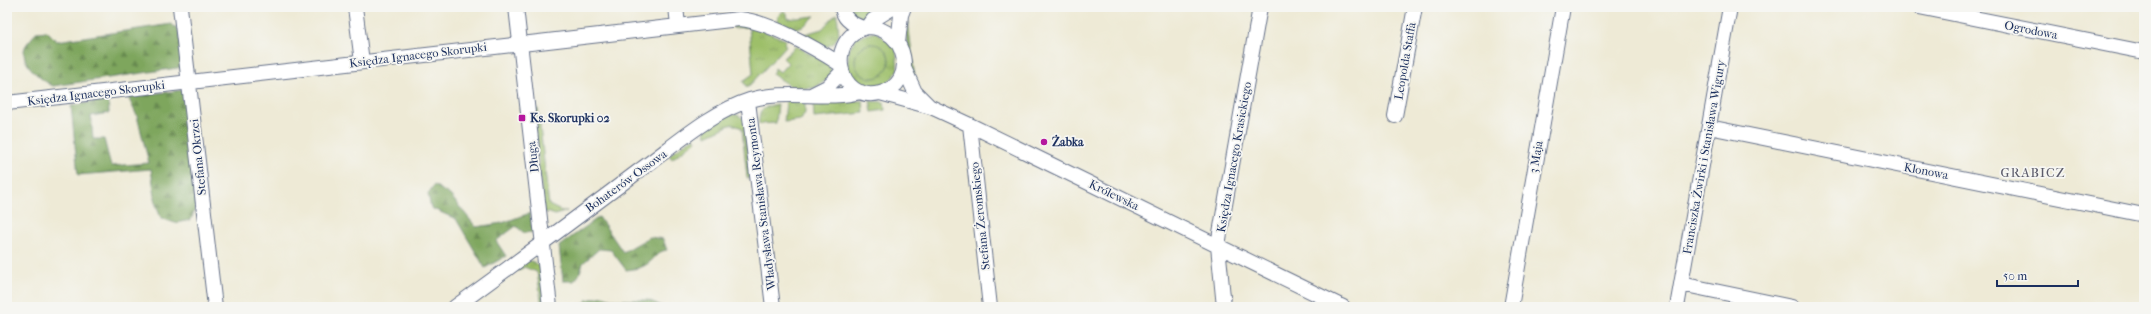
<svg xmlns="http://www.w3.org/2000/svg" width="2151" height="314" font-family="'IM FELL French Canon',serif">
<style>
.grass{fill:url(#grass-tufts);stroke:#5c7764;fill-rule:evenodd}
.forest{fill:url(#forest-firs);stroke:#4c6a5e}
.green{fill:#9dbf69;stroke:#5c7764}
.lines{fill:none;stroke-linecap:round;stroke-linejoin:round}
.minor-casing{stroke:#657088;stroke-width:16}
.minor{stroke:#fff;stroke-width:14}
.poi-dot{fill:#b5179e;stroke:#f6f6f2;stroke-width:1.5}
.labels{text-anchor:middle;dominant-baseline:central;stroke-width:3.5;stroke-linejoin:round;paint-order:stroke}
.street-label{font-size:12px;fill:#1b2f5e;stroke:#f6f6f2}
.poi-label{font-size:12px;font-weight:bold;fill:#1b2f5e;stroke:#f6f6f2;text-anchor:start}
.neighbourhood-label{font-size:13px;letter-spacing:1px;fill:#5c5c6b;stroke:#f6f6f2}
</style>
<defs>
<pattern id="grass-tufts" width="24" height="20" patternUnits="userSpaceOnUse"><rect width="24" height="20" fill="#9dbf69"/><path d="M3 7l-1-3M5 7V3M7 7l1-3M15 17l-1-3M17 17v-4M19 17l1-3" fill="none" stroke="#7f9c5a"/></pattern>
<pattern id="forest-firs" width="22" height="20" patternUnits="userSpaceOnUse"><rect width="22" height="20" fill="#7ea65d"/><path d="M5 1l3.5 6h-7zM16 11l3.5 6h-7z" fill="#668850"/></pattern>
</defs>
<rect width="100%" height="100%" fill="#f6f6f2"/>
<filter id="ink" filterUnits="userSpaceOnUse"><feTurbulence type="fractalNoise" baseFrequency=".025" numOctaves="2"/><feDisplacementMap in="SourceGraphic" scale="8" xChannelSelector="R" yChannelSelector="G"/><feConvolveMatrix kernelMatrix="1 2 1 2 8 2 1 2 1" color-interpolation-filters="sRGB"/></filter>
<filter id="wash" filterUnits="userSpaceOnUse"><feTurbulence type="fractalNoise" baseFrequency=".012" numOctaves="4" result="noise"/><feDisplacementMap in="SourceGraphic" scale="16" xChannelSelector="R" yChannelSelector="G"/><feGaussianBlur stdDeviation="0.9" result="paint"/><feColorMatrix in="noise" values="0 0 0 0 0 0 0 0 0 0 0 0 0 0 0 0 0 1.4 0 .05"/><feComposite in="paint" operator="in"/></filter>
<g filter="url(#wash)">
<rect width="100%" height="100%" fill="#eeead6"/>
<path class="grass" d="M 853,7 L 886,7 L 864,20 L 858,21 L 849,11 Z
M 783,11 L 787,13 L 788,19 L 815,16 L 805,25 L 793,30 L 778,23 L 778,16 Z
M 837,13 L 839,35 L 833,44 L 825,47 L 801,35 L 822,29 Z
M 909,22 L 909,29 L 915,80 L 911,77 L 906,34 Z
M 744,23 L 786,40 L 784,43 L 786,46 L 747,88 L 743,81 L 753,74 L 749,27 L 733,28 L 733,24 Z
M 876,32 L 896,47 L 898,71 L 883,88 L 860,87 L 847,71 L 849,49 L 857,37 ZM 870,44 L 882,47 C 894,58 889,74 874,78 L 862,74 C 850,64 855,47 870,44 Z
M 796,46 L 829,64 L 831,71 L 830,78 L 814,88 L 794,88 L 772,74 L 775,68 L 780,72 L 788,63 L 783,58 Z
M 789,100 L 805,100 L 805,113 L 801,120 L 784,122 L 786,102 Z
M 813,100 L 863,101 L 864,113 L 814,118 Z
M 870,101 L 884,102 L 885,110 L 872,112 Z
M 778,104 L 776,123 L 759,124 C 758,110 764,106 778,104 Z
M 538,109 L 549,205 L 561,211 L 567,211 L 555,215 L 547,212 L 544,213 L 533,110 Z
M 736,114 L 744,119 L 751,178 L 747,178 L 742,128 L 732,124 L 706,136 L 705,129 L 729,115 Z
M 694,137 L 696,141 L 672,159 L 669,155 Z
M 526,261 L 532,261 L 540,267 L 546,307 L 542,307 L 537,272 L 524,267 L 519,271 L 517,270 Z"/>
<path class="forest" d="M 172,24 L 179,31 L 184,67 L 53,86 C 41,80 19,63 25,47 C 27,42 33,38 36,32 L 47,31 L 57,41 Z
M 182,90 L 184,96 L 197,203 L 191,220 L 175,223 L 161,218 L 156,205 L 151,169 L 78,175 L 71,106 L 108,99 L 109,113 L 91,116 L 93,139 L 104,139 L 111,166 L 149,163 L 137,116 L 128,97 Z
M 434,185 L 450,195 L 476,227 L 502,223 L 530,213 L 533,232 L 524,233 L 516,226 L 496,241 L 506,256 L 485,268 L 456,219 L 431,208 L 428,194 Z
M 599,217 L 623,252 L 650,237 L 663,239 L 667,250 C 658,251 657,256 651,261 C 644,268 635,269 626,270 L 611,250 L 599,249 L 583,263 L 579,275 L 574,281 L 563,281 L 559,246 Z
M 603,296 L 615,300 L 648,300 L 664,307 L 580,307 L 587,300 Z"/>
<path class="green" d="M855 61a17 17 0 1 1 34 0a17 17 0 1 1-34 0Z"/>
</g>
<g filter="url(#ink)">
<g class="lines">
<defs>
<path id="minor" d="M 180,7 L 215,307
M 355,7 L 362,62
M 516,7 L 550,307
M 676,7 L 678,25
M 842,7 C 843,19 853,25 864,28
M 1919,7 L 2144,52
M 868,27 C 907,28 919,84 880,93 C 837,104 824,37 868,27 Z
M 868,27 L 873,20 L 894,7
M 898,43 L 901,15 L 904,7
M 904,68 L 915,92 L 928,105
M 880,93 L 931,107 L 970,125 L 1343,307
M 813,94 L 827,87 L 842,72
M 748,101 L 773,307
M 7,103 L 739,19 C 768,21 815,48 840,64
M 1395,116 L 1415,7
M 970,125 L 990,307
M 1709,127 L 2144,215
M 1681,284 L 1792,307
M 455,307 C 517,262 579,216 640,170 C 674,146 709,113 750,100 C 787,89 824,101 861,92
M 1224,307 L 1218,246 L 1220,233 L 1260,7
M 1511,307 L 1563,7
M 1677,307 L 1730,7"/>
</defs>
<use href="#minor" class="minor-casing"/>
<use href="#minor" class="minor"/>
</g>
</g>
<g class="poi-dot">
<rect x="518" y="114" width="8" height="8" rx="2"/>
<circle cx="1044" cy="142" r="4"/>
</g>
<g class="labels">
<g class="street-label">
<text transform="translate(2031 30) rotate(11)">Ogrodowa</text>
<text transform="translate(418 55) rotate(-7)">Księdza Ignacego Skorupki</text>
<text transform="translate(1405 61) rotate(-80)">Leopolda Staffa</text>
<text transform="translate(96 93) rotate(-7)">Księdza Ignacego Skorupki</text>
<text transform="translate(198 157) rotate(-96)">Stefana Okrzei</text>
<text transform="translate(533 157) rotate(-97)">Długa</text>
<text transform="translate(1234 157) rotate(-80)">Księdza Ignacego Krasickiego</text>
<text transform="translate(1536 157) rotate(-80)">3 Maja</text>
<text transform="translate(1704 157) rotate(-80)">Franciszka Żwirki i Stanisława Wigury</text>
<text transform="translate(1926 171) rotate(11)">Klonowa</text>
<text transform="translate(626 181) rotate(-36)">Bohaterów Ossowa</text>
<text transform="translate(1114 195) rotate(26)">Królewska</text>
<text transform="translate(761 204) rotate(-97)">Władysława Stanisława Reymonta</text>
<text transform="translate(980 216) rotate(-96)">Stefana Żeromskiego</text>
</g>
<g class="poi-label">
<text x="530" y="118">Ks. Skorupki 02</text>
<text x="1052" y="142">Żabka</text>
</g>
<g class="neighbourhood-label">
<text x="2033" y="172">GRABICZ</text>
</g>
</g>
<rect width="2151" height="314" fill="none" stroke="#f6f6f2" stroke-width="24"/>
<path d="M1997 280v6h81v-6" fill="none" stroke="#1b2f5e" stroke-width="2"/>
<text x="2003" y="280" font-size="12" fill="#1b2f5e" stroke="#f6f6f2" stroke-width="3" paint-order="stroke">50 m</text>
</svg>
